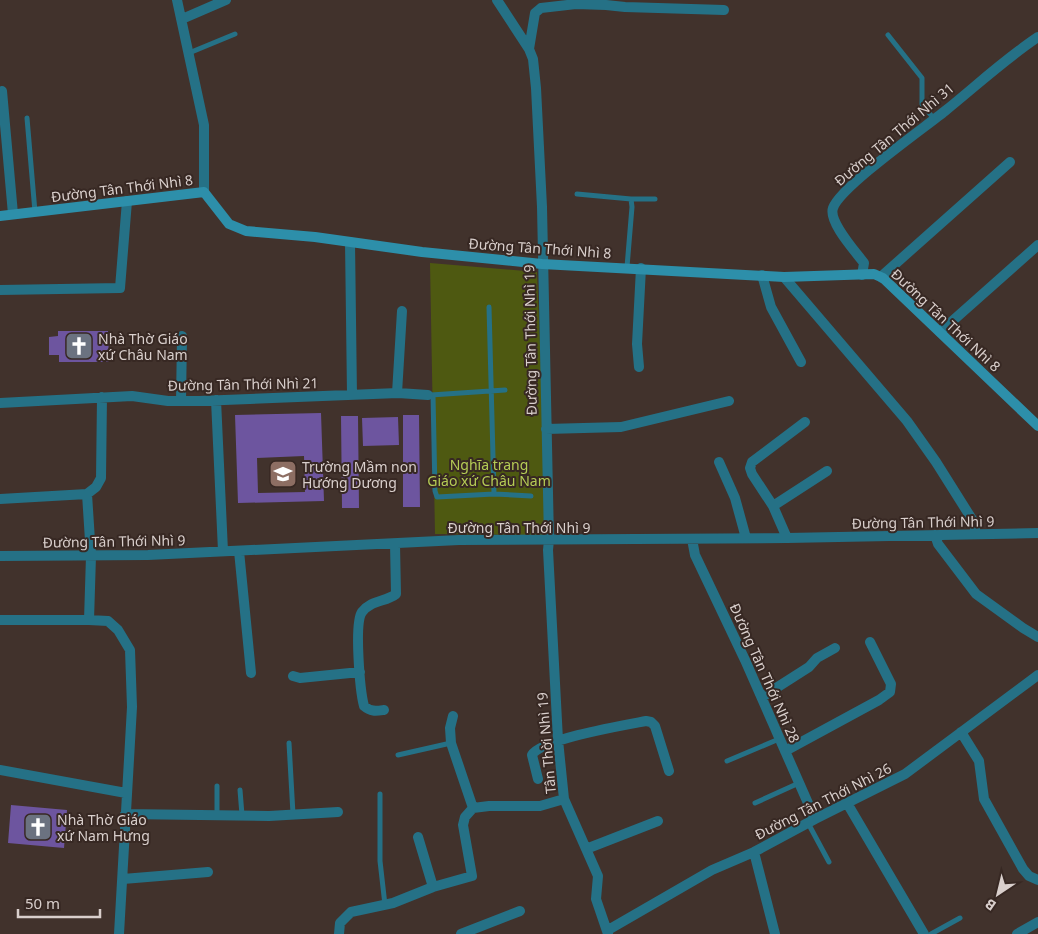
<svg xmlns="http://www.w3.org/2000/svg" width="1038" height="934" font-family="'Noto Sans',sans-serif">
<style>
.green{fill:#4e5911}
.building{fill:#6d559f;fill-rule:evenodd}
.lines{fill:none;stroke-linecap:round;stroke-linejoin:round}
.lane{stroke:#257186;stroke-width:5}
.street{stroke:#257186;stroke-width:10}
.secondary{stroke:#2d8faa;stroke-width:10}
.labels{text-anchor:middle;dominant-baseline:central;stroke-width:4;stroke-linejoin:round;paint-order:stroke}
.street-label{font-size:14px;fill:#d9cfcc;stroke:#372823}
.poi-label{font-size:14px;fill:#d9cfcc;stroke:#372823;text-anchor:start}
.park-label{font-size:14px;fill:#b5cc55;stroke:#372823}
</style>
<rect width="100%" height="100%" fill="#41322c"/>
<path class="green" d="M 430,263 L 537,272 L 548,535 L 435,534 Z"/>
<path class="building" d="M 58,331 L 108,331 L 109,362 L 59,362 L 59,355 L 49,355 L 49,337 L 58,336 Z
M 321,413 L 324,501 L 238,503 L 235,415 ZM 304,456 L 305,492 L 258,493 L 257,458 Z
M 403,415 L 419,415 L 420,507 L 403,507 Z
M 341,416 L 358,416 L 359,508 L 342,508 Z
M 398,417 L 399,445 L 363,446 L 362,418 Z
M 11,805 L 67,810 L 64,848 L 8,843 Z"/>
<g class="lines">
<path class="lane" d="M 888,35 L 922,78 L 922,104 L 934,119
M 189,53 L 235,34
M 27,118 L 35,212
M 577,194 L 631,199 L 632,207 L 627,267
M 631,199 L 655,199
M 489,307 L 494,494
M 431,395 L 505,390
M 433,395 L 435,491 L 437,497 L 494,494 L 531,496
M 289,743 L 293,814
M 398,755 L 451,743
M 727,761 L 779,739
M 217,786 L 217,815
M 240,790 L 242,815
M 380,794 L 380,861 L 385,905
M 755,803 L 799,783
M 808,823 L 829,862
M 931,934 L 960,918"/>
<path class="street" d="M 177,0 L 204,125 L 204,192
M 497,0 L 529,49 L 533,59 L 536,88 L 542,207 L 549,540 L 548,550 L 558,740 L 564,799 L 598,876 L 596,899 L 608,934
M 182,19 L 226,0
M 529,49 L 535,13 L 541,8 L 576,4 L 606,5 L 625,7 L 724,10
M 2,91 L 13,214
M 350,242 L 352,395
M 762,275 L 771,307 L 801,362
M 862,275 L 864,263 C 856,252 828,222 833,208 C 840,187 924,128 945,111 C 976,86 1005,59 1038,37
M 784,277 L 907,421 L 936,462 L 975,524 L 975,534
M 882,278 L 884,274 L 1010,162
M 0,290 L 120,288 L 127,201
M 940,332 L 1038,245
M 639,367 L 637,344 L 641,268
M 397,393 L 402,311
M 216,400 L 223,551
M 181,401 L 182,336
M 0,403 L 132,396 L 168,401 L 199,401 L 398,393 L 428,395
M 546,429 L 621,427 L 729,401
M 719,462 L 735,498 L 746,538
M 87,494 L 91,556 L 89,620 L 108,621 L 118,630 L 130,650 L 132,707 L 119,934
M 87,494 L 96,487 L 101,478 L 102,397
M 0,499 L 87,494
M 773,506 L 827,471
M 935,535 L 938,544 L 976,594 L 1023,628 L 1038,637
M 787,538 L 773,506 L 752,474 L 750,468 L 752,462 L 805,422
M 692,539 L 695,555 L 745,660 L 815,819
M 239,551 L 251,673
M 0,556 L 148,555 L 459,540 L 787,538 L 1038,533
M 0,620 L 89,620
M 293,676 L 300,678 L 360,672
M 762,697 L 809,667 L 817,658 L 835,648
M 384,710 C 376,711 371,712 364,706 C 360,691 354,623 362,612 C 371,600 386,602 396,594 L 395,544
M 453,716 L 450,728 L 451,743 L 473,808
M 961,732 L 979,761 L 984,799 L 1023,869 L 1029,876 L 1038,880
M 785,751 L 879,700 L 890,692 L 891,684 L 870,642
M 0,770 L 126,793
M 538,779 L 532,755 C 541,739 625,725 646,721 L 651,722 L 655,726 L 669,771
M 847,803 L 924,934
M 125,814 L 269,816 L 338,812
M 418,837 L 433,887
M 586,849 L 658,821
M 754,852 L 775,934
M 123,879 L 208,872
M 608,930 L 712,870 L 754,852 L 815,819 L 905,774 L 1038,675
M 339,934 L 340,923 L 351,912 L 393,903 L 433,887 L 472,876 L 463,825 L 465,817 L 473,808 L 489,806 L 540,806 L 564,799
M 461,934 L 520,911
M 1017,934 L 1038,922"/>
<path class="secondary" d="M 0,216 L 204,192 L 229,224 L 246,231 L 315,237 L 422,252 L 542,264 L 784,277 L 874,274 L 883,278 L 1038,426"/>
</g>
<defs>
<symbol id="church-square" viewBox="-11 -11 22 22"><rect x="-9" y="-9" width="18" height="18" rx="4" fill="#6b7280" stroke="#372823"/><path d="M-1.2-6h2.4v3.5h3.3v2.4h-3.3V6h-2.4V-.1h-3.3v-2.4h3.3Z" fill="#fff"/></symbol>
<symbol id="school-square" viewBox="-11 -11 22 22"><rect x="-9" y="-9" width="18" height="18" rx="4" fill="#8d6e63" stroke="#372823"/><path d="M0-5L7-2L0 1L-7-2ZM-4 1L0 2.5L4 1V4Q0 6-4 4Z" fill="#fff"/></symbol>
</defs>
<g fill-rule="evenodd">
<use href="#church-square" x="63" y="330" width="32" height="32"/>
<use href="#school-square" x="267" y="458" width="32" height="32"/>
<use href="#church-square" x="22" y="811" width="32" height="32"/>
</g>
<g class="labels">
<g class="street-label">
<text transform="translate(894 134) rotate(-40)">Đường Tân Thới Nhì 31</text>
<text transform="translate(122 188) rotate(-7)">Đường Tân Thới Nhì 8</text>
<text transform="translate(540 248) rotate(4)">Đường Tân Thới Nhì 8</text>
<text transform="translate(946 320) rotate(43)">Đường Tân Thới Nhì 8</text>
<text transform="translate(530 340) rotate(-91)">Đường Tân Thới Nhì 19</text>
<text transform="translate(243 384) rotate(-1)">Đường Tân Thới Nhì 21</text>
<text transform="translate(923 522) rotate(-1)">Đường Tân Thới Nhì 9</text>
<text x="519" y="527">Đường Tân Thới Nhì 9</text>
<text transform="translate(114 541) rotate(-1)">Đường Tân Thới Nhì 9</text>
<text transform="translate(765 673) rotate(66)">Đường Tân Thới Nhì 28</text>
<text transform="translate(546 743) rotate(-95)">Tân Thời Nhì 19</text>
<text transform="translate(823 801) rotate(-27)">Đường Tân Thới Nhì 26</text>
</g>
<g class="poi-label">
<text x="98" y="338">Nhà Thờ Giáo<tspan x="98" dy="16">xứ Châu Nam</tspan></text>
<text x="302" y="466">Trường Mầm non<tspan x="302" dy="16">Hướng Dương</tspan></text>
<text x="57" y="819">Nhà Thờ Giáo<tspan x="57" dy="16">xứ Nam Hưng</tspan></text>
</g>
<g class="park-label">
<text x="489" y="464">Nghĩa trang<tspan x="489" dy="16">Giáo xứ Châu Nam</tspan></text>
</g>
</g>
<g transform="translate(998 894) rotate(215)" stroke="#372823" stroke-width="4" paint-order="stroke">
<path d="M0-4L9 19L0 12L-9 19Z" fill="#d9cfcc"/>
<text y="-8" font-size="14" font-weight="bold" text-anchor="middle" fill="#d9cfcc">B</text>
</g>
<path d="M18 909v8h82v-8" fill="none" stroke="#d9cfcc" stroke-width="2.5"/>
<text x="25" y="909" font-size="15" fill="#d9cfcc" stroke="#372823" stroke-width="4" paint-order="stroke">50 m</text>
</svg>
